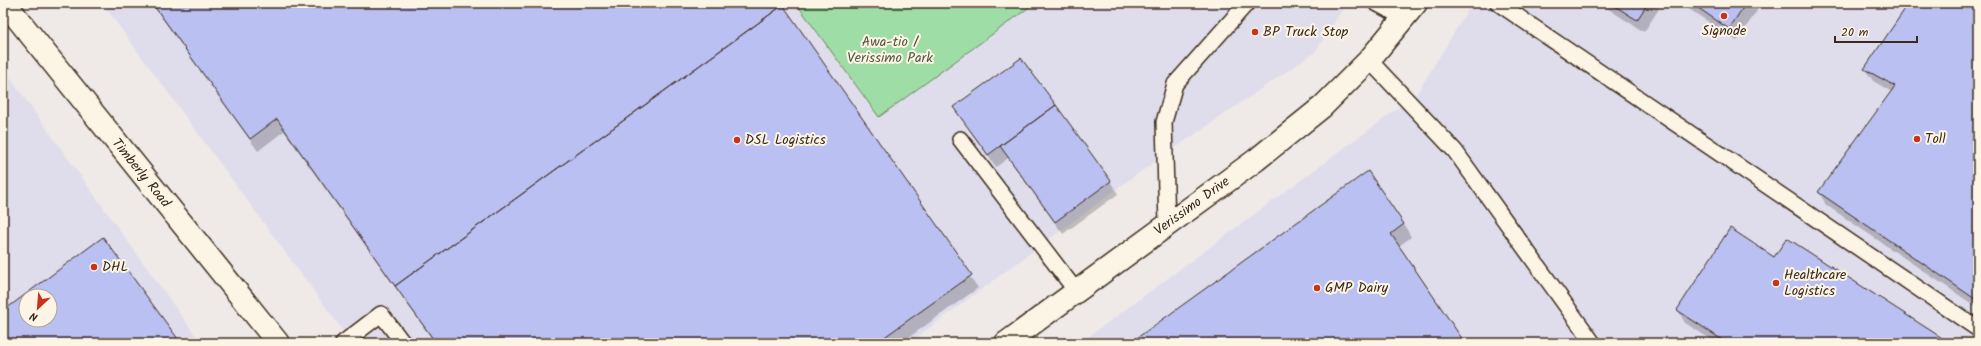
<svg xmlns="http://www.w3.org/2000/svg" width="1981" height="346" font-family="Kalam,sans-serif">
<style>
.built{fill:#dfddeb;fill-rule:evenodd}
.green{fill:#9edda6;stroke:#6c8462}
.shadow{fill:#0003}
.building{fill:#bac0f2;stroke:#3b2a1e;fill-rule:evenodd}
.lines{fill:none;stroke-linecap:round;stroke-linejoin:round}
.lane-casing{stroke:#3b2a1e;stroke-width:18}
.street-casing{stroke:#3b2a1e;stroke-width:25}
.secondary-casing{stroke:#3b2a1e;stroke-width:25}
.lane{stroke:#fcf5e5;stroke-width:15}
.street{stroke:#fcf5e5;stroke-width:22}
.secondary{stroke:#fcf5e5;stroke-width:22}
.poi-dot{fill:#c8321e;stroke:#fcf5e5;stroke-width:1.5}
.labels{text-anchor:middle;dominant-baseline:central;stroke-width:4;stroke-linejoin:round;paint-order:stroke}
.poi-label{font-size:14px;fill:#3b2a1e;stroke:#fcf5e5;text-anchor:start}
.park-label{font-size:14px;fill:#545740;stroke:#fcf5e5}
.street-label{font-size:14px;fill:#3b2a1e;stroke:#fcf5e5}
</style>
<rect width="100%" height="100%" fill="#efeae8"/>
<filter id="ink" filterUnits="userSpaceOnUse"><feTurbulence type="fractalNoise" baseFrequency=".025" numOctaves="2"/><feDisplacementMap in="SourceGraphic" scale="8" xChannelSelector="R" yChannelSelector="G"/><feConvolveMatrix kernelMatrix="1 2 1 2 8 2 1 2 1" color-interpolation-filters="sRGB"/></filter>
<g filter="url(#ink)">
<path class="built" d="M 102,3 L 796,3 L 879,116 L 1035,3 L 1347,3 L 1315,52 L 1136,175 L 909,343 L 352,343 Z
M 1472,3 L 1978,3 L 1978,343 L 1080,343 L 1416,95 Z
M 3,68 L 201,343 L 3,343 ZM 26,296 L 50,296 L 50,320 L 26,320 Z"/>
<path class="green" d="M 796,3 L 1035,3 L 879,117 Z"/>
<path class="shadow" d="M 151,3 L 780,3 L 978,288 L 901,343 L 435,343 L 284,131 L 258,151 Z
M 1599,3 L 1655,3 L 1659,9 L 1644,32 Z
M 1680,3 L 1762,3 L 1737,41 Z
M 1910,3 L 1978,3 L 1978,308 L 1826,205 L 1819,192 L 1892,92 L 1873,81 L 1865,69 Z
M 954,108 L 1110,181 L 1118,194 L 1063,234 L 1008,158 L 996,167 Z
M 1404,224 L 1411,237 L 1399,246 L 1464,343 L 1132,343 Z
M 1775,258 L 1948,343 L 1717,343 L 1685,323 L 1678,310 Z"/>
<path class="building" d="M 152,3 L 781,3 L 783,5 L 395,286 L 277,119 L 250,139 Z
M 1610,3 L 1648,3 L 1637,20 Z
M 1691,3 L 1746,3 L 1729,29 Z
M 1909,3 L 1978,3 L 1978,301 L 1818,192 L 1895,86 L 1864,69 Z
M 783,5 L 972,275 L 876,343 L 436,343 L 395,286 Z
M 1021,58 L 1056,105 L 988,155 L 953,107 Z
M 1056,105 L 1111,181 L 1055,222 L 1000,146 Z
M 1368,171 L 1404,224 L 1391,234 L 1465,343 L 1130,343 Z
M 1730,228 L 1774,257 L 1787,238 L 1950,343 L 1719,343 L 1721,339 L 1677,310 Z
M 103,237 L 181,343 L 3,343 L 3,311 ZM 26,296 L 50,296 L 50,320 L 26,320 Z"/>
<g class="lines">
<defs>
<path id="lane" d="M 1376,3 L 1404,18
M 1498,3 L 1978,329
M 1369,60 L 1455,151 L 1593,343
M 960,139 L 1076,291
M 1167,224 L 1164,122 L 1175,84 L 1247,3
M 343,343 L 381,314 L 403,343"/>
<path id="street" d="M 5,3 L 278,343"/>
<path id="secondary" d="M 1006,343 L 1256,160 L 1322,107 L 1369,60 L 1416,3"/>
</defs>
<use href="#lane" class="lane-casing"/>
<use href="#street" class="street-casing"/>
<use href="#secondary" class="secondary-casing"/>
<use href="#lane" class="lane"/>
<use href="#street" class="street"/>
<use href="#secondary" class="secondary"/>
</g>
</g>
<g class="poi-dot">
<circle cx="1724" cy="16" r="4"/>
<circle cx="1255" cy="32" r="4"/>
<circle cx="1917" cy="139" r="4"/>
<circle cx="737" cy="140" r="4"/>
<circle cx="94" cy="267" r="4"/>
<circle cx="1776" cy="283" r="4"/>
<circle cx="1317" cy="288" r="4"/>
</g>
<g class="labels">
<g class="poi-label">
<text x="1724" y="31" text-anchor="middle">Signode</text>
<text x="1263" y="32">BP Truck Stop</text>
<text x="1925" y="139">Toll</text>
<text x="745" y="140">DSL Logistics</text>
<text x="102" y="267">DHL</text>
<text x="1784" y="275">Healthcare<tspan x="1784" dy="16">Logistics</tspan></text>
<text x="1325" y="288">GMP Dairy</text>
</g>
<g class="park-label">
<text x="890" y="42">Awa-tio /<tspan x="890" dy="16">Verissimo Park</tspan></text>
</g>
<g class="street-label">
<text transform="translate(141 173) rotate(51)">Timberly Road</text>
<text transform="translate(1192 206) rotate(-36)">Verissimo Drive</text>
</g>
</g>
<rect width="1981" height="346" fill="none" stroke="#fcf5e5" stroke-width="16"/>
<rect x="8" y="8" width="1965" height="330" fill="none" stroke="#3b2a1e" stroke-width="1.5" filter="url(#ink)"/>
<g transform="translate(38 308) rotate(206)"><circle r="19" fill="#fcf5e5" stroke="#afa495"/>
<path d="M0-3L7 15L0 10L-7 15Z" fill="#c8321e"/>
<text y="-6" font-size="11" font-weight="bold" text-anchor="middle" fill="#3b2a1e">N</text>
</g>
<path d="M1835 36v6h82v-6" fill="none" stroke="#3b2a1e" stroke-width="2"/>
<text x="1841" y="36" font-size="12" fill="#3b2a1e" stroke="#fcf5e5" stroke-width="3" paint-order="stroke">20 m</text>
</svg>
